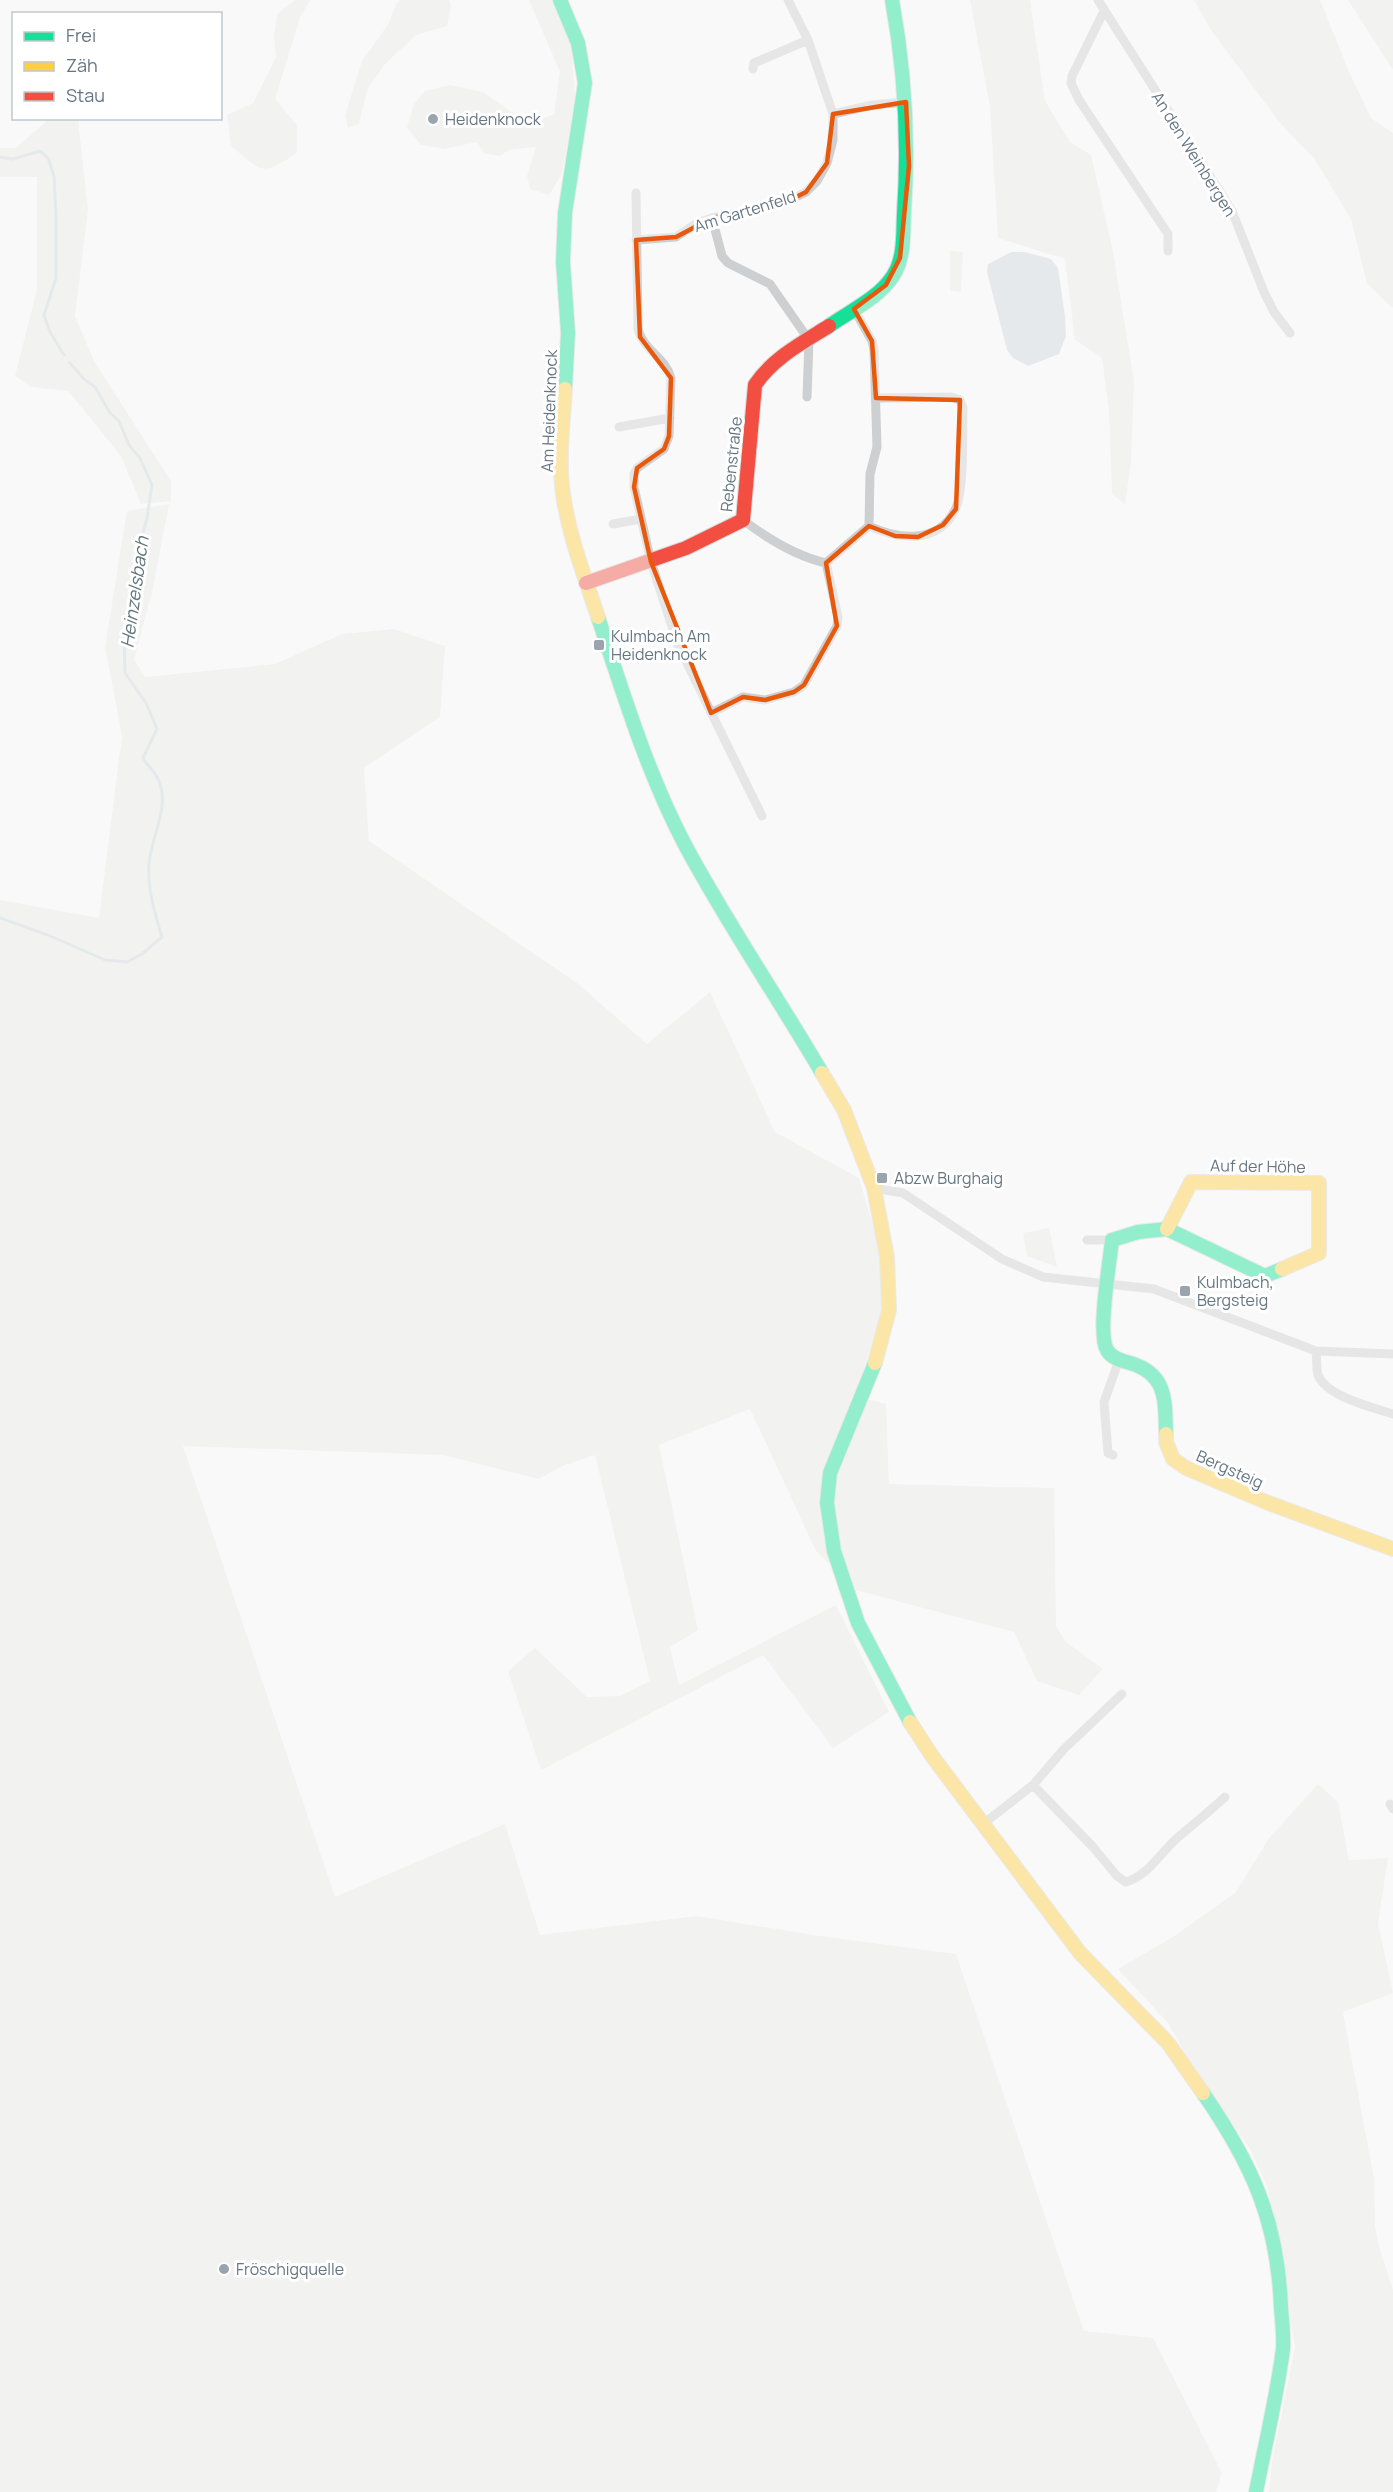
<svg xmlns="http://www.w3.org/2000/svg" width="1393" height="2492" font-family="Manrope,sans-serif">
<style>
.green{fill:#e8ebe6}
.water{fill:#ced6d9}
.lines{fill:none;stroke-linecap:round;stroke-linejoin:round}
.stream{stroke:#ced6d9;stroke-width:3}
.fast-casing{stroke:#d5d6d7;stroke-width:16}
.slow-casing{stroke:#d5d6d7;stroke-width:16}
.jam-casing{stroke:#d5d6d7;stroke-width:16}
.street{stroke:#cecfd0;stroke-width:9}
.fast{stroke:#16e098;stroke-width:14}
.slow{stroke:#ffcf43;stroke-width:14}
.jam{stroke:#f24e42;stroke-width:14}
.marked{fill:none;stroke:#e8590c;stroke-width:4.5;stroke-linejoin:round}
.poi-dot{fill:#99a4ac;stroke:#fff;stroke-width:2}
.labels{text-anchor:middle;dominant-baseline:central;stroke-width:6;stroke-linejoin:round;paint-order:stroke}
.poi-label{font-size:16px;fill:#657683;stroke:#fff;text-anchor:start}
.street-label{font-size:16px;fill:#657683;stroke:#fff}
.water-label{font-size:18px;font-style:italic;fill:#60757c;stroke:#fff}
</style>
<rect width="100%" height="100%" fill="#f9f9f9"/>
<path class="green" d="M 295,0 L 311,0 L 301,15 L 275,99 L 297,125 L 297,153 C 260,177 264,173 231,146 L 227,115 L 253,103 L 276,57 L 274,37 L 277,14 Z
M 400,0 L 449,0 L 451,5 L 447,26 L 416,35 L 385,64 L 367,90 L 359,124 L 348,128 L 345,115 L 362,61 L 389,23 L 396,4 Z
M 529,0 L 557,0 L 571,42 L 575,97 L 562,174 L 549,195 L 530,189 L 527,176 L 536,147 L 509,150 L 500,156 L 484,153 L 477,142 L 445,149 L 421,145 L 407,127 L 414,104 L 425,91 L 450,85 L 483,92 L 529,124 L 554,114 L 560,72 Z
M 970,0 L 1030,0 L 1045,101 L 1070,142 L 1091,155 L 1113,251 L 1134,381 L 1131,463 L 1125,504 L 1112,494 L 1109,411 L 1102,358 L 1075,340 L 1065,259 L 998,238 L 990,108 Z
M 1194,0 L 1320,0 L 1350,74 L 1371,118 L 1393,133 L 1393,308 L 1367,284 L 1351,219 L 1314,158 L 1280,123 L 1211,30 Z
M 1348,0 L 1393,0 L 1393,70 Z
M 49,119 L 78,119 L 88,210 L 75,316 L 94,361 L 171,481 L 171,501 L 141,504 L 121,456 L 68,391 L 31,387 L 15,376 L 37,289 L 37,177 L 0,177 L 0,148 L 16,148 Z
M 950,251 L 963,252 L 961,292 L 950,291 Z
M 169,504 L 152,593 L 134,659 L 145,677 L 275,664 L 342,634 L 394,629 L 445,646 L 440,717 L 364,768 L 369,841 L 577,983 L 647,1044 L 710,992 L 775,1132 L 859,1178 L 880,1249 L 884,1307 L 855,1396 L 886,1404 L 889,1484 L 1054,1488 L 1056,1626 L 1066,1642 L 1103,1669 L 1079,1695 L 1037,1681 L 1014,1632 L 855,1590 L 816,1551 L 750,1409 L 659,1445 L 698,1630 L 670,1647 L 679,1685 L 836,1605 L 889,1712 L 833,1748 L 763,1655 L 541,1770 L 508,1671 L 535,1648 L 587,1697 L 620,1696 L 650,1681 L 595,1455 L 565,1465 L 538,1479 L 443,1455 L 183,1446 L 335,1897 L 505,1824 L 540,1935 L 697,1916 L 820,1936 L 956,1954 L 1084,2331 L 1153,2338 L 1222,2473 L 1216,2492 L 0,2492 L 0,900 L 99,918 L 122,736 L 105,647 L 127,511 Z
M 1049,1228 L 1057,1267 L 1027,1256 L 1023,1233 Z
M 1318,1784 L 1338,1802 L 1349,1860 L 1388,1858 L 1378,1923 L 1393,1993 L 1343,2012 L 1374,2179 L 1375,2225 L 1379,2247 L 1393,2290 L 1393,2492 L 1269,2492 L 1272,2461 L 1295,2347 L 1267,2186 L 1250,2149 L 1193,2067 L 1168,2023 L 1118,1969 L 1173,1937 L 1236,1892 L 1269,1838 Z"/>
<path class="water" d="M 1011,252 L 1025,252 L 1051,259 L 1058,268 L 1065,316 L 1066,336 L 1059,354 L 1028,366 L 1013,358 L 1007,350 L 987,272 L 988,264 Z"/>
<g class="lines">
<path class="stream" d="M 0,157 L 13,159 L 40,151 L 48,158 L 54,176 L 56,216 L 56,278 L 44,315 L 50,332 L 64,355
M 0,918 L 48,935 L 105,960 L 127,962 L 142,954 L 162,937 C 155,914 147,888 149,864 C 151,836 172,804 157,777 C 153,770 147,765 143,758 L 157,729 L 146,703 L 125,673 L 124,639 L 137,584 L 138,551 L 147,518 L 152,485 L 140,458 L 129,445 L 119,421 L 110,413 L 95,387 L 84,379 L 70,363"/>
<defs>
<path id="fast" d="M 560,0 L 578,43 L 585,83 L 565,213 L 563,262 L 568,333 L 565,389
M 829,326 C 850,311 879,298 893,276 C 905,258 903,233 904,213 C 909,141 905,71 892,0
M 598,617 C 623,693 647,772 684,843 C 726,922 777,996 822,1073
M 875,1363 L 830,1473 L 827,1503 L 834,1551 L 858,1623 L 910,1722
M 1166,1434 C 1165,1402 1168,1374 1130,1363 C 1122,1361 1111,1358 1107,1350 C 1097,1333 1110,1262 1112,1240 L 1138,1232 L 1167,1229 L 1265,1276 L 1282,1269
M 1203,2093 C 1252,2164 1278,2221 1281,2308 C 1282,2321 1284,2335 1283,2349 C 1277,2396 1265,2445 1256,2492"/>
<path id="slow" d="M 565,389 C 563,423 558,459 563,494 C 569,537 585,577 598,617
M 822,1073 L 844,1110 L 874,1188 L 887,1257 L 889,1310 L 875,1363
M 1167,1229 L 1191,1182 L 1319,1183 L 1319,1253 L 1282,1269
M 1166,1434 L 1166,1442 L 1173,1459 L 1186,1468 L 1266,1502 L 1393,1549
M 910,1722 L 932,1756 L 1080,1953 L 1168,2043 L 1203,2093"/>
<path id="jam" d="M 586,583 L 686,548 L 743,520 L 755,385 C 773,358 802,343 829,326"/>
</defs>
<use href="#fast" class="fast-casing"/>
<use href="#slow" class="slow-casing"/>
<use href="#jam" class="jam-casing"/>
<path class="street" d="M 1098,0 L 1232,211 L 1264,292 L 1274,312 L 1290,333
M 1104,11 L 1072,76 L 1071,83 L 1079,100 L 1168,234 L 1168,251
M 753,69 L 754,63 L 808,40
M 833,114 L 872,105 L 906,102
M 636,193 L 638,329 C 643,350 666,358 671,378 L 669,436 L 664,449 L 637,468 L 634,474 L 634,487 L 651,562 L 678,645 L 762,816
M 712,218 L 722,256 L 728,263 L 770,284 L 809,340 L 807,397
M 636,240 L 676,237 L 697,223 L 712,218 L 788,201 L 806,192 L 817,181 L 827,163 L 833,140 L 833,114 L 808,40 L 788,0
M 854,309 L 872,341 L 874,350 L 877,447 L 870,474 L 869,526
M 619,427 L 670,418
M 743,520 C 768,539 795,556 826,563
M 613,524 L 641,519
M 869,526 C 897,539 938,545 955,510 C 965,490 962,433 963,408 L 960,400 L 951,397 L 876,398
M 826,563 L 869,526
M 711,713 L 743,697 L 765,700 L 794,692 L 804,685 L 837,626 L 838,617 L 826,563
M 874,1188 L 903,1193 L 1002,1259 L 1043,1277 L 1154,1289 L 1316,1351 L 1393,1354
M 1087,1240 L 1112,1240
M 1316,1351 C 1317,1358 1316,1368 1318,1375 C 1327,1397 1372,1407 1393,1414
M 1113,1455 L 1108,1453 L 1104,1402 L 1119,1360
M 1033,1785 L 1093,1847 L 1117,1876 L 1126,1882 C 1147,1876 1160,1854 1175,1840 C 1192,1825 1209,1812 1225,1797
M 1390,1804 L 1393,1809
M 983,1824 L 1033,1785 L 1064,1749 L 1122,1694"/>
<use href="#fast" class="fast"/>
<use href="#slow" class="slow"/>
<use href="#jam" class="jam"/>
</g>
<path d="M0 0H1393V2492H0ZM 906,102 L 909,166 L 900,258 L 886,285 L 854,309 L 872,341 L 876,398 L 960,400 L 956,509 L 943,525 L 918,537 L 895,536 L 869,526 L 826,563 L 837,626 L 804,685 L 794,692 L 765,700 L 743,697 L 711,713 L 651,562 L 634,487 L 637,468 L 664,449 L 669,436 L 671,378 L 640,337 L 636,240 L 676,237 L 712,218 L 788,201 L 806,192 L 827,163 L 833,114 Z" fill="#f9f9f9" fill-opacity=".55" fill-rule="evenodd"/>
<path class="marked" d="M 906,102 L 909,166 L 900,258 L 886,285 L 854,309 L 872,341 L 876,398 L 960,400 L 956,509 L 943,525 L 918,537 L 895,536 L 869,526 L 826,563 L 837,626 L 804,685 L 794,692 L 765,700 L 743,697 L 711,713 L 651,562 L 634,487 L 637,468 L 664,449 L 669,436 L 671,378 L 640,337 L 636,240 L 676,237 L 712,218 L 788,201 L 806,192 L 827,163 L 833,114 Z"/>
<g class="poi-dot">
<circle cx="433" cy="119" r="6"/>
<rect x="593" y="639" width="12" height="12" rx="3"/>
<rect x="876" y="1172" width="12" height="12" rx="3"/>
<rect x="1179" y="1285" width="12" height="12" rx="3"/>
<circle cx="224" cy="2269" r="6"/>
</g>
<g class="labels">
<g class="poi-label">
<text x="445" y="119">Heidenknock</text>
<text x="611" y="636">Kulmbach Am<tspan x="611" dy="18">Heidenknock</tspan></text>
<text x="894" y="1178">Abzw Burghaig</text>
<text x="1197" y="1282">Kulmbach,<tspan x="1197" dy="18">Bergsteig</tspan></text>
<text x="236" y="2269">Fröschigquelle</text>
</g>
<g class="street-label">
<text transform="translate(1194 154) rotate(58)">An den Weinbergen</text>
<text transform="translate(745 211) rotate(-17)">Am Gartenfeld</text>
<text transform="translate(549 411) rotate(-88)">Am Heidenknock</text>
<text transform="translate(731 464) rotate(-84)">Rebenstraße</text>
<text transform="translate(1258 1166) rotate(1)">Auf der Höhe</text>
<text transform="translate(1230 1469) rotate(24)">Bergsteig</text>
</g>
<g class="water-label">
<text transform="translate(134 592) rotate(-82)">Heinzelsbach</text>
</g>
</g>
<rect x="12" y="12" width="210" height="108" fill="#ffffff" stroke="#c1c8cd" stroke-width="1.5"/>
<rect x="24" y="32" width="30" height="9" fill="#16e098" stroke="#c1c8cd" stroke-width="1.5"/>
<text x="66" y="42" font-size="18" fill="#657683">Frei</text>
<rect x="24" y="62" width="30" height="9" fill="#ffcf43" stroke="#c1c8cd" stroke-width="1.5"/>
<text x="66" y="72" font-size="18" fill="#657683">Zäh</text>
<rect x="24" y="92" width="30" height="9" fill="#f24e42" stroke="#c1c8cd" stroke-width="1.5"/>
<text x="66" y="102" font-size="18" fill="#657683">Stau</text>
</svg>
